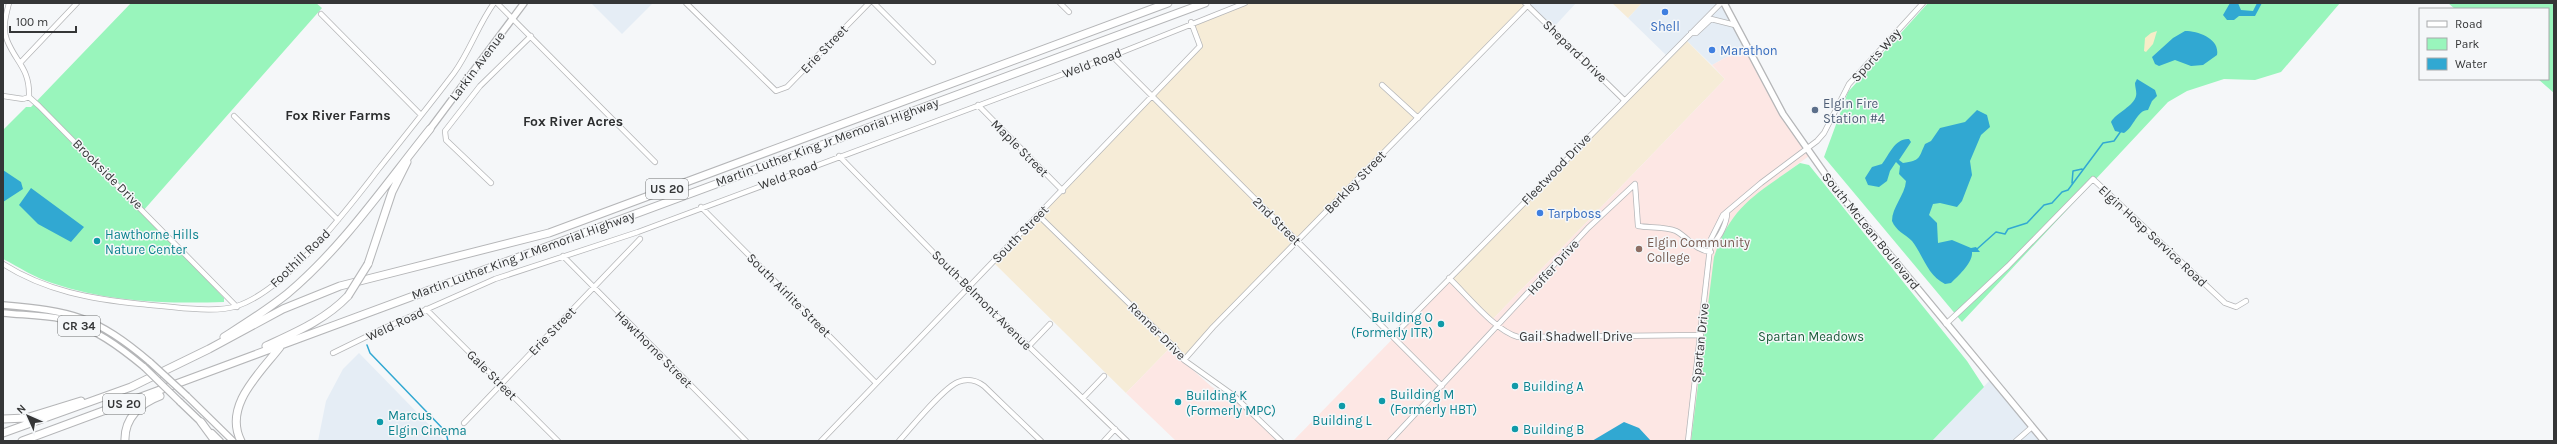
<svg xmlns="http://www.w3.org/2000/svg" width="2557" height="444" font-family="Karla,sans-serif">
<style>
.built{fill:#e5edf5}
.industrial{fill:#f6ecd7}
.education{fill:#fde7e4}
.green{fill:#99f5bc}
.sand{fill:#f7edc8}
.water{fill:#31a8d2}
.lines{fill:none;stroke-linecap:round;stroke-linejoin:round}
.stream{stroke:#31a8d2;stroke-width:1.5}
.minor-casing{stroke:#b5b6b8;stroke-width:6}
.major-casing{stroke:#b5b6b8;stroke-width:8}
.highway-casing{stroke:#b5b6b8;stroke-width:9}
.minor{stroke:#fff;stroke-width:4.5}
.major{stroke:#fff;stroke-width:5.5}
.highway{stroke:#fff;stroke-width:7}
.major-bridge-casing{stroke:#b5b6b8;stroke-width:8;stroke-linecap:butt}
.highway-bridge-casing{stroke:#b5b6b8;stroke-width:9;stroke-linecap:butt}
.major-bridge{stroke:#fff;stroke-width:5.5}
.highway-bridge{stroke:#fff;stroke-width:7}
.shop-dot{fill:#3f7fe0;stroke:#f5f7f9;stroke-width:1.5}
.service-dot{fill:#5c6f8a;stroke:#f5f7f9;stroke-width:1.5}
.culture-dot{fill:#0f9aa8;stroke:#f5f7f9;stroke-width:1.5}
.education-dot{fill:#8d6e63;stroke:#f5f7f9;stroke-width:1.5}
.labels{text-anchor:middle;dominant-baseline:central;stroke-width:3;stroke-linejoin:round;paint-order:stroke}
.shield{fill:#f5f7f9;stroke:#6f7071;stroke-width:1}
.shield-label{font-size:12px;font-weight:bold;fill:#353637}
.shop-label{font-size:13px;fill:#366cbe;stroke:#f5f7f9;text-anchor:start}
.street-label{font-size:13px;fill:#353637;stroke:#f5f7f9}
.service-label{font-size:13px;fill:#4e5e75;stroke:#f5f7f9;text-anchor:start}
.culture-label{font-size:13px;fill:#0d838f;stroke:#f5f7f9;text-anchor:start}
.education-label{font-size:13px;fill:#785e54;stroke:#f5f7f9;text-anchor:start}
.park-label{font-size:13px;fill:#1b5e3b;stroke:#f5f7f9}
.neighbourhood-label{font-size:14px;font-weight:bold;fill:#2b2d2e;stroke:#f5f7f9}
</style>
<rect width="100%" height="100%" fill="#f5f7f9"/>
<path class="built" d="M 591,3 L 653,3 L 622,34 Z
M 1528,3 L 1576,3 L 1553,28 Z
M 1642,3 L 1719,3 L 1667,56 L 1628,18 Z
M 1723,3 L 1745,47 L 1712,65 L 1686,40 Z
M 359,353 L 445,441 L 318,441 L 326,401 L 343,369 Z
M 1990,380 L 2043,441 L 1932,441 Z"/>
<path class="industrial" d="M 1250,3 L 1524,3 L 1526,5 L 1181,359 L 1169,349 L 1126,393 L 994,263 L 1202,46 L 1194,24 Z
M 1612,3 L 1642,3 L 1628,18 Z
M 1686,40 L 1725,79 L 1493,319 L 1452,278 Z"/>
<path class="education" d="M 1745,47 L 1755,63 L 1766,88 L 1809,156 L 1757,194 L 1694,441 L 1293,441 L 1452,278 L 1493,319 L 1725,79 L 1712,65 Z
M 1169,349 L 1212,387 L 1232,397 L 1277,441 L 1176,441 L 1126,393 Z"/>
<path class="green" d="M 131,3 L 316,3 L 322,8 L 143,211 L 224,298 L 224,302 C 167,304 107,302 52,283 C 35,278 19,267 3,259 L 3,130 L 26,107 L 31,107 Z
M 1928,3 L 2340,3 L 2281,72 L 2255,80 L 2224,79 L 2187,91 L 2168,102 L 1962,322 L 1824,157 L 1848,92 Z
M 2448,3 L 2554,3 L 2554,93 L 2538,79 L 2548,79 L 2548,9 L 2455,9 Z
M 1800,163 L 1809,165 L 1967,361 L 1984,387 L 1932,441 L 1691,441 L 1714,257 C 1731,205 1758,193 1800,163 Z"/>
<path class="sand" d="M 2157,31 L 2153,44 L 2146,52 L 2144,51 L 2145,38 L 2151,33 Z"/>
<path class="water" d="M 2230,3 L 2238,3 L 2241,10 L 2253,11 L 2257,3 L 2262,3 L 2255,16 L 2239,16 L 2234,20 L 2227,20 L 2223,15 Z
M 2185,31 C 2199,31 2220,39 2217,55 L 2203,65 L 2191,66 L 2175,60 L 2159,66 L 2155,64 L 2152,57 L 2173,38 Z
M 2137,79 L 2155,90 L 2157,96 L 2152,101 L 2148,110 C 2137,110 2134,127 2124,133 L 2115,131 L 2111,122 C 2116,113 2134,106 2136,96 C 2137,92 2135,87 2135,83 Z
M 1977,110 L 1987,115 L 1990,127 L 1981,135 L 1970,161 L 1972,175 L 1962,201 L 1957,207 L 1940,203 L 1933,204 L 1929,215 L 1937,223 L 1938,243 L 1952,240 L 1971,248 L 1976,247 L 1980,252 L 1972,252 C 1973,263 1958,276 1951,283 L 1945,284 C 1927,275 1923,255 1912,241 C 1905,234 1896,231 1892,221 C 1892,207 1905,195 1906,181 L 1899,174 L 1900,166 L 1896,162 L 1890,171 L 1887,181 L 1879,187 L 1868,185 L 1865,178 L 1872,167 L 1882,164 C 1889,155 1895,138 1909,139 L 1911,142 L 1899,160 L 1903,163 C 1921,160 1918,159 1925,144 L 1931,141 L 1940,128 L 1965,122 Z
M 3,170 L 21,182 L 23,189 L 3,202 Z
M 31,188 L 84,227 L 71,242 L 38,224 L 19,205 Z
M 1624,422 L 1639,428 L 1651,441 L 1592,441 Z"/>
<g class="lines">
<path class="stream" d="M 2072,183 L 2073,171 L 2082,169
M 1977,249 L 1996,232 L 2005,234 L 2008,229 L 2027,223 L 2044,205 L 2052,203 L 2062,192 L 2068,190 L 2103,143 L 2114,141 L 2121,131
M 367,345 L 370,353 L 446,432 L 448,441"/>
<defs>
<path id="minor" d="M 9,3 C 6,15 2,28 7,40 C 16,63 30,68 29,97
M 497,3 L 655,162
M 686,3 L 776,91 L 787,87 L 869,3
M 874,3 L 933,62
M 1060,3 L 1069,12
M 1525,3 L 1624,100
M 321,14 L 421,115
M 1691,33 L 1696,33 L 1711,19 L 1735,25
M 1112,56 L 1442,386
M 21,62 L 77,3
M 1382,85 L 1418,118
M 3,96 L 23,99 L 29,97 L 39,106 L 237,307
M 978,105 L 1063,191
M 234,116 L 338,220
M 839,156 L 967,287 L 1127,441
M 491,183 L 446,140 L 445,131 L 480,86 L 531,36
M 701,207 L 876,383
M 1038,215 L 1176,349 L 1184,360 L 1233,395 L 1281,441
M 1712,244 C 1720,238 1727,222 1727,213
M 563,256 L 746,441
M 3,264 C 46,291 91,299 141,304 C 166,306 214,314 237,306 C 286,290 346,211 377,171 C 403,138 429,106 454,73 C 470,51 478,25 494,3
M 1449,278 C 1467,295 1495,331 1518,337 L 1701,335
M 426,309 L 558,441
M 1946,324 L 2008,266 L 2093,179 L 2225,303 L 2236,307 L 2246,301
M 1393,336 L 1721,3
M 1029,346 L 1050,324
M 333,353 L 380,330 L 495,279 L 638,232 L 1112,56 L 1245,3
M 1184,360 L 1213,327 L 1528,5
M 1083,398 L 1104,376
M 464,423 L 640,239
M 821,441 L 1200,46 L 1191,22
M 899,441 C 911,428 943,388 958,382 C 968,378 976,380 984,386 L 1041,441
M 1104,441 L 1115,429
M 1390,441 L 1588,228 L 1635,184 L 1638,226 C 1649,228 1665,226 1676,231 C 1689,238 1694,250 1711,252
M 1688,441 L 1711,239 L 1723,215 L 1761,183 L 1817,141 L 1824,133 L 1849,84 L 1923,3
M 2016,441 L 2032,427"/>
<path id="major" d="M 1724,3 L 1783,114 L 1837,191 L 2044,441
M 430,129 L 524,3
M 3,305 C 72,311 96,316 150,362
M 3,313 C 22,315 43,315 62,319 C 93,327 120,347 144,367
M 187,396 L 233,441
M 180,402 L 203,424
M 212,433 L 220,441"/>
<path id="highway" d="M 368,264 L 392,192 L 407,162
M 224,337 C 246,323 267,310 287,294 C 342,248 385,185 430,129
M 266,346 C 296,332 325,320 348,296
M 3,419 L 26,418 L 81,401
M 201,422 L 215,441
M 3,433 L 131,387 L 209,349 L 283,309 L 340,286 L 549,233 L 1168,3
M 22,441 L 1205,3
M 125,441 C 124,418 141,403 160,396
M 241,441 C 223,406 260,373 280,347"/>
</defs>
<use href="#minor" class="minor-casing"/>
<use href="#major" class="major-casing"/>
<use href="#highway" class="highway-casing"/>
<use href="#minor" class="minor"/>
<use href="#major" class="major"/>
<use href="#highway" class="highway"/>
<defs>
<path id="major-bridge" d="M 150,362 L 187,396
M 144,367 L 180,402"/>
<path id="highway-bridge" d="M 348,296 L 368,264"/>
</defs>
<use href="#major-bridge" class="major-bridge-casing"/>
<use href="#highway-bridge" class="highway-bridge-casing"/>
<use href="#major-bridge" class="major-bridge"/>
<use href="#highway-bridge" class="highway-bridge"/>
</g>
<g class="shop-dot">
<circle cx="1665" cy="12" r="4"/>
<circle cx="1712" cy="50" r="4"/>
<circle cx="1540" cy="213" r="4"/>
</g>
<circle class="service-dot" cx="1815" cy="110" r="4"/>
<g class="culture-dot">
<circle cx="97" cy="241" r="4"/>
<circle cx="1441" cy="324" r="4"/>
<circle cx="1515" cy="386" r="4"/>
<circle cx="1382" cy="401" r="4"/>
<circle cx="1178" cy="402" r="4"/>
<circle cx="1342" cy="406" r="4"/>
<circle cx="380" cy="422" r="4"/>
<circle cx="1515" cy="429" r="4"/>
</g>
<circle class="education-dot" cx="1639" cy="249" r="4"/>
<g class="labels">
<g class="shield">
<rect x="646" y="179" width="42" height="20" rx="3"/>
<rect x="58" y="316" width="42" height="20" rx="3"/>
<rect x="103" y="394" width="42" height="20" rx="3"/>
</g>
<g class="shield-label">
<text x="667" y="189">US 20</text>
<text x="79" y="326">CR 34</text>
<text x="124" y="404">US 20</text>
</g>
<g class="shop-label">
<text x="1665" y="26" text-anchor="middle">Shell</text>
<text x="1720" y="50">Marathon</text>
<text x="1548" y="213">Tarpboss</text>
</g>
<g class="street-label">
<text transform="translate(824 49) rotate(-46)">Erie Street</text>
<text transform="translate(1575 51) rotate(44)">Shepard Drive</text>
<text transform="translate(1876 55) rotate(-48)">Sports Way</text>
<text transform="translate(1092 63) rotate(-21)">Weld Road</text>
<text transform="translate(477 66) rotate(-53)">Larkin Avenue</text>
<text transform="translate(827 142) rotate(-20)">Martin Luther King Jr Memorial Highway</text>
<text transform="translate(1020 148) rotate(45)">Maple Street</text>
<text transform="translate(1556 169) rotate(-46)">Fleetwood Drive</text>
<text transform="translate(108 174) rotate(45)">Brookside Drive</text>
<text transform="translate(788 175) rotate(-20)">Weld Road</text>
<text transform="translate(1355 182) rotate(-46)">Berkley Street</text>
<text transform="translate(1277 221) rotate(45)">2nd Street</text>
<text transform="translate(1871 231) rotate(51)">South McLean Boulevard</text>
<text transform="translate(1020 234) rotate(-46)">South Street</text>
<text transform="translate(2153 236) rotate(43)">Elgin Hosp Service Road</text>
<text transform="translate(523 255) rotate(-20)">Martin Luther King Jr Memorial Highway</text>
<text transform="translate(300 258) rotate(-44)">Foothill Road</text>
<text transform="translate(1553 267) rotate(-48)">Hoffer Drive</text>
<text transform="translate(789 295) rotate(45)">South Airlite Street</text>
<text transform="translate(982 300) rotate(45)">South Belmont Avenue</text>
<text transform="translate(395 324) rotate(-25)">Weld Road</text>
<text transform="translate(552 331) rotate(-46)">Erie Street</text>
<text transform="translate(1157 331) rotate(45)">Renner Drive</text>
<text x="1576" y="336">Gail Shadwell Drive</text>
<text transform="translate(1700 343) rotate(-84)">Spartan Drive</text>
<text transform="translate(654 349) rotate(45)">Hawthorne Street</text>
<text transform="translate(492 375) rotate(45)">Gale Street</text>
</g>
<g class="service-label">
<text x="1823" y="103">Elgin Fire<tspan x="1823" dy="15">Station #4</tspan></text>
</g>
<g class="culture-label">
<text x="105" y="234">Hawthorne Hills<tspan x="105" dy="15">Nature Center</tspan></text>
<text x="1433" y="317" text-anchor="end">Building O<tspan x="1433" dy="15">(Formerly ITR)</tspan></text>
<text x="1523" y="386">Building A</text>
<text x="1390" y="394">Building M<tspan x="1390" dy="15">(Formerly HBT)</tspan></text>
<text x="1186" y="395">Building K<tspan x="1186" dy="15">(Formerly MPC)</tspan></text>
<text x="388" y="415">Marcus<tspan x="388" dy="15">Elgin Cinema</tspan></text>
<text x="1342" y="420" text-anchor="middle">Building L</text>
<text x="1523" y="429">Building B</text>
</g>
<g class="education-label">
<text x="1647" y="242">Elgin Community<tspan x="1647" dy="15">College</tspan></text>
</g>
<g class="park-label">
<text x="1811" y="336">Spartan Meadows</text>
</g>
<g class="neighbourhood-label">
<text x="338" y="115">Fox River Farms</text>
<text x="573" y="121">Fox River Acres</text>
</g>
</g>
<rect width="2557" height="444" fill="none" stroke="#353637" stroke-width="8"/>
<rect x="2419" y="8" width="130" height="72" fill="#f5f7f9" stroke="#a8aaab"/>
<rect x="2427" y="21" width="20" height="6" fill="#ffffff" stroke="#a8aaab"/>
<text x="2455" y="28" font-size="12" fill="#353637">Road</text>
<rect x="2427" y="38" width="20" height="12" fill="#99f5bc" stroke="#a8aaab"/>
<text x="2455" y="48" font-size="12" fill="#353637">Park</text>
<rect x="2427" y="58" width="20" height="12" fill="#31a8d2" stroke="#a8aaab"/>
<text x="2455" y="68" font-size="12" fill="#353637">Water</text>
<g transform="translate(28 416) rotate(315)" stroke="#f5f7f9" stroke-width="3" paint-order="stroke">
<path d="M0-3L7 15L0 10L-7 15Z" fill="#353637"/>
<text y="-6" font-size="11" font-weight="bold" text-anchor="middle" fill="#353637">N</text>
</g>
<path d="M10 26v6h66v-6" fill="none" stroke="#353637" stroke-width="2"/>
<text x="16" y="26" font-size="12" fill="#353637" stroke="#f5f7f9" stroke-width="3" paint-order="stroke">100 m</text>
</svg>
